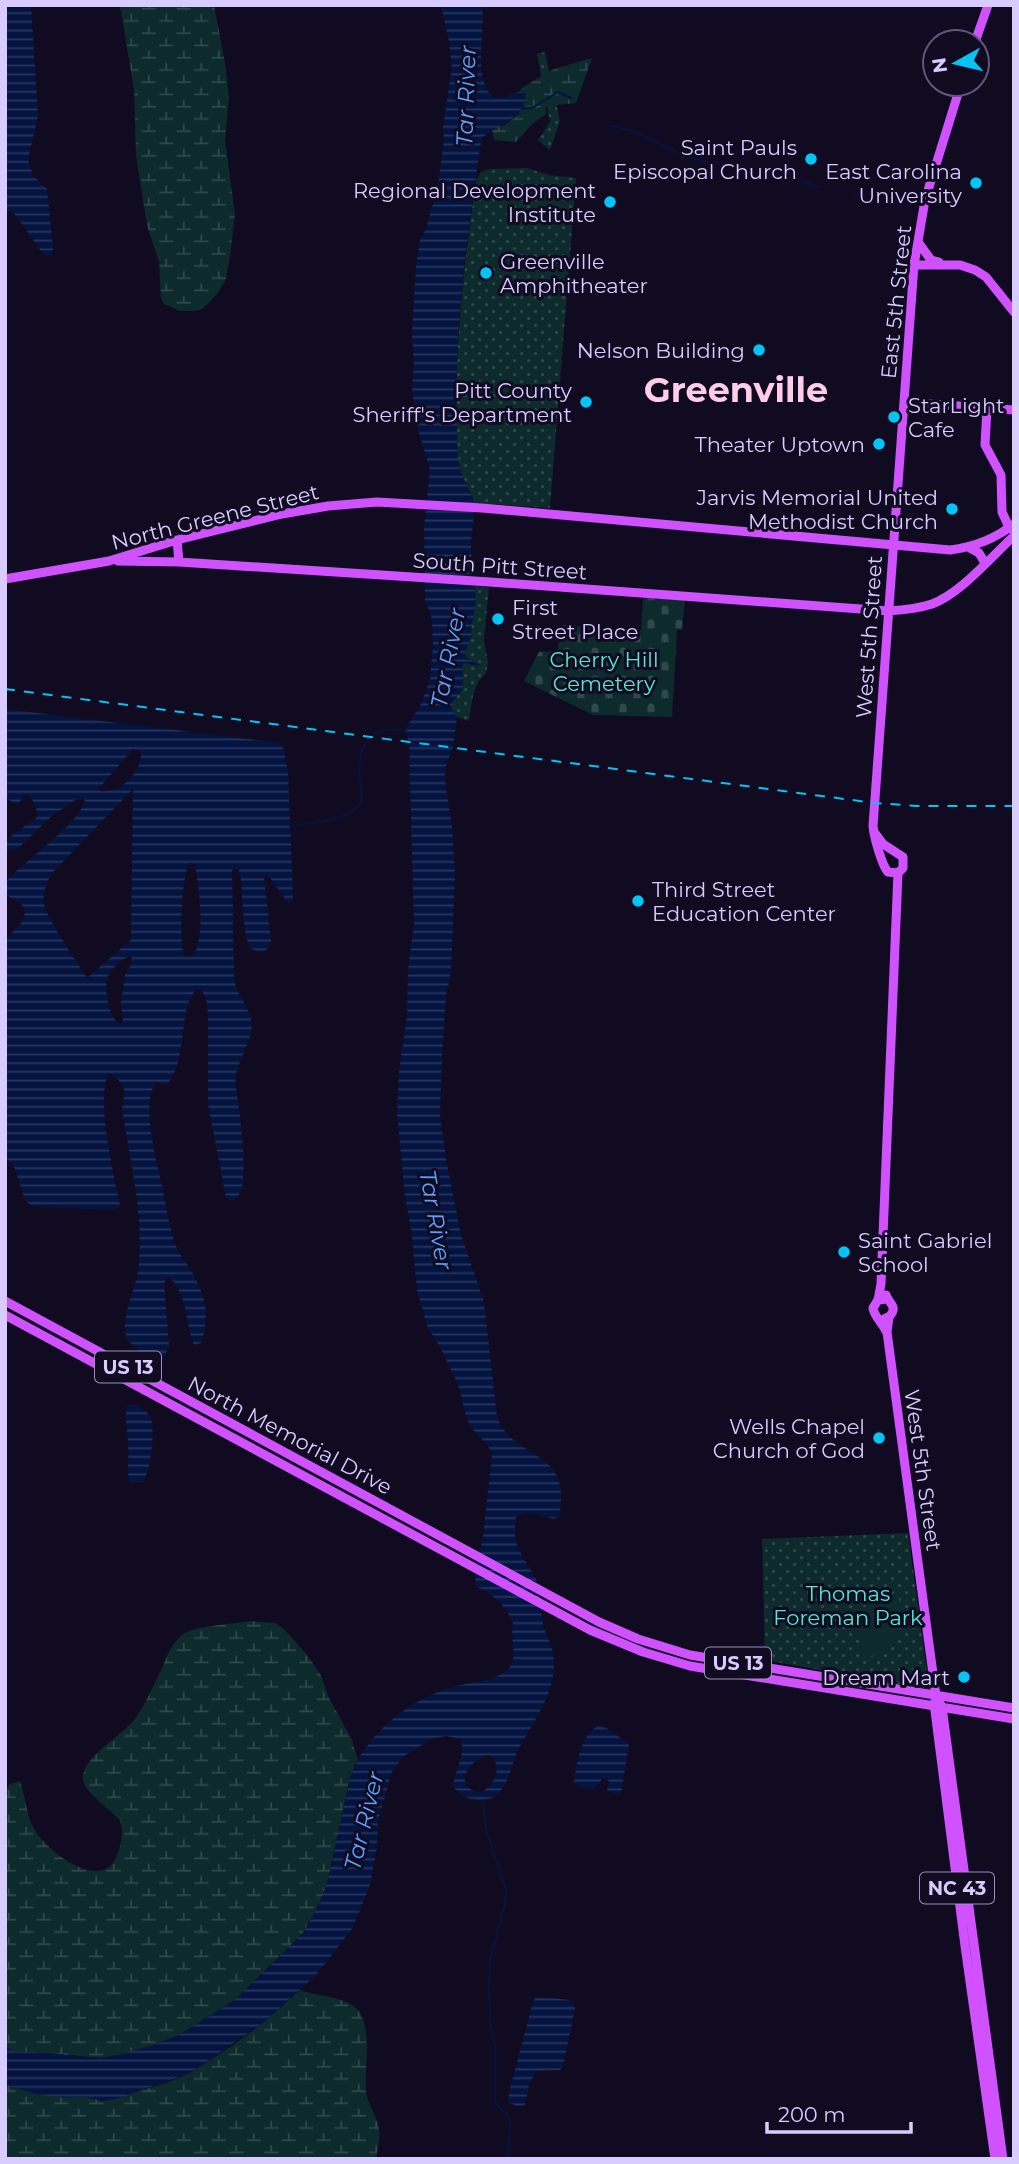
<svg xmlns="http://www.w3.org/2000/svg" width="1019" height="2164" font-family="Montserrat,sans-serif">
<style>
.grass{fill:url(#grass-dots)}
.wetland{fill:url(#wetland-marsh)}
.cemetery{fill:url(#cemetery-stones)}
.pitch{fill:#0d2a2c}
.water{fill:url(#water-rules);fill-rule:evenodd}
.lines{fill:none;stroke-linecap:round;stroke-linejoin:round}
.stream{stroke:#041441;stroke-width:2}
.major{stroke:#d052ff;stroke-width:9}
.rail{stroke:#00c5f6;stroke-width:2;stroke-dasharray:10 9;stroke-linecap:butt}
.poi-dot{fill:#00c5f6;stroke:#110b22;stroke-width:2.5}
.labels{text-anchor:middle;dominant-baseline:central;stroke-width:6;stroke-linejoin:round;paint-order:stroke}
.shield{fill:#110b22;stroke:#9c91bd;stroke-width:2}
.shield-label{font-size:19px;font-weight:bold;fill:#d7cbff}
.poi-label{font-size:21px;fill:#d7cbff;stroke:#110b22;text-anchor:end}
.street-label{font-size:21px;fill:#d7cbff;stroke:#110b22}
.park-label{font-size:21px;fill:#4cebd3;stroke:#110b22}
.water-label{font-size:23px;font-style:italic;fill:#59a1ff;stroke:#110b22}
.town-label{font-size:35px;font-weight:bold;fill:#ffcde8;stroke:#110b22}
</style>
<defs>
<pattern id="grass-dots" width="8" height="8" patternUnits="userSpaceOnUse" patternTransform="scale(1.75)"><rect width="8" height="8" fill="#0d2a2c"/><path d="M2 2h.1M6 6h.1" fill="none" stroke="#30484c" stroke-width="1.8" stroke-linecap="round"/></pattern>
<pattern id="wetland-marsh" width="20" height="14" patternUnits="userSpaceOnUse" patternTransform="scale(1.75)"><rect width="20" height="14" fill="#0d2a2c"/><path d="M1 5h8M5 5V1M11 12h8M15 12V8" fill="none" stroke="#30484c"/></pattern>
<pattern id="cemetery-stones" width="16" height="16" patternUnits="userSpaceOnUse" patternTransform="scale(1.75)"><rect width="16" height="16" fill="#0d2a2c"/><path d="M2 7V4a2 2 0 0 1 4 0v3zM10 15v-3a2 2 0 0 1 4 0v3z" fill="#30484c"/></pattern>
<pattern id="water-rules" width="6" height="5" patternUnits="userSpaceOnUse" patternTransform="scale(1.75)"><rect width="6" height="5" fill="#041441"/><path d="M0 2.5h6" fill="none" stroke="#28355e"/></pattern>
</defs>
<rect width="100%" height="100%" fill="#110b22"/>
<path class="grass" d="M 545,52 L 560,121 L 550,150 L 538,140 L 550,122 L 537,54 Z
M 527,168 L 549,175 L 576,178 L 550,508 L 475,503 L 461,473 L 458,458 C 452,365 463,272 476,181 L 480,173 L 488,169 Z
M 474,586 L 489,587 L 484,640 L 488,663 L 486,674 C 472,684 472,704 469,721 L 457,717 L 451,709 L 453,701 L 463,689 L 462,665 L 470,660 L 466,657 L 465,654 L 476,599 Z
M 908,1533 L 928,1679 L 926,1686 L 921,1688 L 765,1660 L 762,1539 Z"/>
<path class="wetland" d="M 120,5 L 214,5 L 226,69 L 229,98 L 225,140 L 235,214 L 230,256 L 226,279 L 217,294 L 205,307 L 196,311 L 180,311 L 164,304 L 161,298 L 159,262 L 147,225 L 136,155 L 134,90 Z
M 592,58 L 576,103 L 546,106 L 546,114 L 532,124 L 516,142 L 494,140 L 492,129 L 505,125 L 517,116 L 526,94 L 520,89 L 554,69 Z
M 249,1621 L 275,1623 L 284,1629 L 307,1655 L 321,1675 L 328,1696 L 352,1740 L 358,1761 L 355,1764 L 350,1778 L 328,1880 L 319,1904 L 303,1933 L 235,2000 L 179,2035 L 151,2046 L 119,2055 L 101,2058 L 34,2052 L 15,2052 L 5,2047 L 5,1791 L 10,1784 L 20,1781 C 26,1797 26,1818 36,1832 C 51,1855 107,1896 119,1850 C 122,1839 124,1830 119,1819 C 110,1810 85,1792 83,1780 C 81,1757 121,1737 134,1720 C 145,1705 154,1685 162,1668 C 167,1657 171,1644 181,1636 C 193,1625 231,1625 249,1621 Z
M 300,1990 C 315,1996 347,1997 357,2009 C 374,2031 364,2065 366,2090 C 367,2102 373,2110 377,2121 C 382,2132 378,2147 376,2159 L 5,2159 L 5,2085 L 41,2095 L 83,2096 L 103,2101 L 163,2084 L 190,2073 L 232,2046 L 263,2023 Z"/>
<path class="cemetery" d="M 643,598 L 685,600 L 682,630 L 677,630 L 672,717 L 593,715 L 524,681 L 539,652 L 558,651 L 559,625 L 641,630 Z"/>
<path class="pitch" d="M 899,1599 C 907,1631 894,1645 866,1659 L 851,1618 L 856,1609 Z"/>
<path class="water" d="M 5,5 L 31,5 L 38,116 L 28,160 L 33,176 L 47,189 L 53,248 L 51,256 L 44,255 L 14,213 L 5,211 Z
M 441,5 L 482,5 C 486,33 472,73 492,97 L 503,98 L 521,91 L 526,94 C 525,121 498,123 482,138 C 477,160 476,184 472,207 C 460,289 453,374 458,458 L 461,473 L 475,503 L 471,542 L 472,574 L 476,599 L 470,639 L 465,654 L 467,659 L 481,665 L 477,666 L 465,663 L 462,665 L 463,689 L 453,701 L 451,708 L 457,717 L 453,747 L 445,768 L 445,780 L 452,827 L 455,874 L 451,972 L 446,996 L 442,1054 L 440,1115 L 446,1159 L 461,1235 L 484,1302 L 497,1417 C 513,1462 573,1446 559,1516 L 553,1519 C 541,1515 528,1509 516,1517 C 510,1546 525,1557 537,1581 C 541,1590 539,1599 540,1608 C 541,1613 543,1618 543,1624 C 545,1634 552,1643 553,1654 C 559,1689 535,1719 519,1748 C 511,1763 510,1785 495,1796 C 481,1805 461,1799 453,1786 C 455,1771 466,1754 461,1739 L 446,1736 L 431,1739 L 404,1756 L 392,1771 L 378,1821 L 377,1847 L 370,1885 L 352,1929 L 316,1975 L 263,2023 L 190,2073 L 116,2099 L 103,2101 L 83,2096 L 67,2098 L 41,2095 L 5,2085 L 5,2047 L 15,2052 L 34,2052 L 101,2058 L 119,2055 L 151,2046 L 179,2035 L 235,2000 L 303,1933 L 319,1904 L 328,1880 L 350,1778 C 364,1737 405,1703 446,1689 C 464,1682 486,1684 503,1673 C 518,1664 513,1648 512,1634 C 512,1633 513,1625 513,1623 C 511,1617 503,1605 498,1601 C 492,1594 483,1590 476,1586 L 475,1572 L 483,1537 L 492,1454 L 488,1445 L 475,1432 L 467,1420 L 458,1384 L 440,1347 L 428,1328 L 417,1290 L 411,1228 L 405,1196 L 397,1113 L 399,1071 L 407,1017 L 408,970 L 414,924 L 409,743 L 405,730 L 421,704 L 430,680 L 433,646 L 432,619 L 425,599 L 424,527 L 430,470 L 416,422 L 412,387 L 414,365 L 412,335 L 416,266 L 420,240 L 426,229 L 438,186 L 444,139 L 443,127 L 452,67 L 449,42 ZM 487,1755 L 492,1756 C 502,1770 495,1783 482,1792 C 459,1792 461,1772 476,1761 C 479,1759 483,1757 487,1755 Z
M 5,709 L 280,743 L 284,750 L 288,773 L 293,895 L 292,901 L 288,903 L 268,875 L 264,877 L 271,942 L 267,949 L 261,953 L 250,948 C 240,922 245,896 239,870 L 234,868 L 232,871 L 234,980 C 237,995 248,1005 251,1019 C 256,1041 232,1063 236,1088 C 239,1108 250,1180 238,1196 C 235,1201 234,1200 229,1201 L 226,1197 L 208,1104 L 208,1015 L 206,998 L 201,990 L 197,989 C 177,1006 189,1063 166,1085 L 156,1082 C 140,1103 157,1162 162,1186 C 166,1205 169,1226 175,1244 C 178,1252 184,1260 189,1267 C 205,1294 211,1312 201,1343 L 194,1345 C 185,1323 188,1291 167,1276 L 164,1284 L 169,1345 L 164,1359 C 162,1359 155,1360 153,1360 C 144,1357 129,1344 126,1335 C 121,1317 135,1290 138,1272 C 145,1216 130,1163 122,1108 C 126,1090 126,1085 111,1074 L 108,1075 C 96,1101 114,1175 120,1205 L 118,1208 L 108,1210 L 32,1206 L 25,1200 L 15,1169 L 5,1156 L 5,940 L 22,922 L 25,912 L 22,905 L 5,894 L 5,883 C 25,859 76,828 85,801 L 83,798 L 75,800 L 53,815 L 17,849 L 6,851 L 5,845 L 13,834 L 36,819 L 38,814 L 33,801 L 28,794 L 24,795 L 18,805 L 5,798 ZM 133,749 L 141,752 C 142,773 121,793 100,791 L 100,787 ZM 133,789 L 131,940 L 87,978 C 77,962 48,921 44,904 C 42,893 47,881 53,872 ZM 189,863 L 195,864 C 199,893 206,927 194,956 L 185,957 C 178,944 182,876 189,863 ZM 130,956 L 132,958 L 131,965 L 125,975 L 121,1003 L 123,1021 L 121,1026 C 109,1019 102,986 109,974 C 113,967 122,959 130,956 Z
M 133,1405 C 141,1408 148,1411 151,1419 C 155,1432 151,1471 143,1482 L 129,1482 C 127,1468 129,1455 128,1441 C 128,1430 124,1418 127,1406 Z
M 599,1725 L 608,1729 L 629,1744 L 621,1794 L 612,1793 L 607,1790 L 609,1781 L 606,1778 L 603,1778 L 595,1788 C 588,1789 578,1788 574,1782 C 577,1762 580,1736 599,1725 Z
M 540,1997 L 569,2000 L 575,2008 L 563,2067 L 560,2070 L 536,2071 L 529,2084 L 525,2105 L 519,2107 L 510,2103 L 508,2098 L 510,2089 L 532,2006 L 535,1998 Z"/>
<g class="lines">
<path class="stream" d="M 522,109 L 534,107 L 558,92 L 571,98
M 611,125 L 638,133 L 685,156 L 706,162 L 735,164
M 767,169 L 818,187
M 853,195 L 903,208
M 290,826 C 309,823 346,821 358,806 C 366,797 359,784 359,774 C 359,740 372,726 406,730
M 483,1800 L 486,1828 L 506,1891 L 505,1904 L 490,1960 L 489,1985 L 490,2021 L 495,2045 L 495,2102 L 510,2119 L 508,2159"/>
<path class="major" d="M 975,42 L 988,5
M 918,242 L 931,260 L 939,262
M 914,265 L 960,265 L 975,270 L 986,277 L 1014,312
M 904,402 L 1014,410
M 987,408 L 985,445 L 1001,475 L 1002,512 L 1009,527 L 1014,531
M 177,540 L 179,562
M 970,548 L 979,553 L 985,563
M 118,561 L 179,562 L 490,582 L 888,611 C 903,610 917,609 932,604 C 961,593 990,558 1014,536
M 5,579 L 109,561 L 177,540 L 282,514 L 328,506 L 377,502 L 482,508 L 950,550 C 974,547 995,539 1014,524
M 874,832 L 883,844 L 903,857 L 903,868 L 898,873 L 888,872 C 882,866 874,837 873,826 L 914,265 L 925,200 L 961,84
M 878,1300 L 881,1284 L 898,873
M 5,1301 L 599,1622 L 638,1639 L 690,1655 L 1014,1708
M 5,1315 L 590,1630 L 643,1652 L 690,1666 L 1014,1719
M 889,1317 L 887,1332 L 936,1696 L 942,1707 L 1003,2159
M 884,1319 L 890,1316 C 898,1306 889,1304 886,1295
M 886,1331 C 882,1323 874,1316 873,1308 L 878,1300 L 887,1299
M 934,1703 L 965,1946 L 995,2159"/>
<path class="rail" d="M 5,689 L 875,803 L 917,806 L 1014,806"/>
</g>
<g class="poi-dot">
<circle cx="811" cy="159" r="7"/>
<circle cx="976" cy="183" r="7"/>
<circle cx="610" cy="202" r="7"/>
<circle cx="486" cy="273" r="7"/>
<circle cx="759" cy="350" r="7"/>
<circle cx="586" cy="402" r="7"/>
<circle cx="894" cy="417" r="7"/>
<circle cx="879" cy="444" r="7"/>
<circle cx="952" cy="509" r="7"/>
<circle cx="498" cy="619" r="7"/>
<circle cx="638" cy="901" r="7"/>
<circle cx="844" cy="1252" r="7"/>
<circle cx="879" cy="1438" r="7"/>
<circle cx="964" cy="1677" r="7"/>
</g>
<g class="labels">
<g class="shield">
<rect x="95" y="1351.5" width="66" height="31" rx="5"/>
<rect x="705" y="1647.5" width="66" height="31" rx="5"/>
<rect x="920" y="1872.5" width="74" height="31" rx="5"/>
</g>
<g class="shield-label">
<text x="128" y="1367">US 13</text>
<text x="738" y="1663">US 13</text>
<text x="957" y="1888">NC 43</text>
</g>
<g class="poi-label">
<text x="797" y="147">Saint Pauls<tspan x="797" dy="24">Episcopal Church</tspan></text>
<text x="962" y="171">East Carolina<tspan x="962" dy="24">University</tspan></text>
<text x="596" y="190">Regional Development<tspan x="596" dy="24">Institute</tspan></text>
<text x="500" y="261" text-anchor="start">Greenville<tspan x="500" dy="24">Amphitheater</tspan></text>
<text x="745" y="350">Nelson Building</text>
<text x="572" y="390">Pitt County<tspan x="572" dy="24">Sheriff's Department</tspan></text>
<text x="908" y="405" text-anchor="start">StarLight<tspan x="908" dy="24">Cafe</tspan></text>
<text x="865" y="444">Theater Uptown</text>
<text x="938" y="497">Jarvis Memorial United<tspan x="938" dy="24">Methodist Church</tspan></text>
<text x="512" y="607" text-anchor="start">First<tspan x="512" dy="24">Street Place</tspan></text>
<text x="652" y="889" text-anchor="start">Third Street<tspan x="652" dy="24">Education Center</tspan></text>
<text x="858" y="1240" text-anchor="start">Saint Gabriel<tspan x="858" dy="24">School</tspan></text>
<text x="865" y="1426">Wells Chapel<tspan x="865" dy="24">Church of God</tspan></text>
<text x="950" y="1677">Dream Mart</text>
</g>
<g class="street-label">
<text transform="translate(896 302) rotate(-84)">East 5th Street</text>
<text transform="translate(215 517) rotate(-14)">North Greene Street</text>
<text transform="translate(500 566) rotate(4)">South Pitt Street</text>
<text transform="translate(869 637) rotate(-86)">West 5th Street</text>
<text transform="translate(290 1435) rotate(28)">North Memorial Drive</text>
<text transform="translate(923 1470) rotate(82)">West 5th Street</text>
</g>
<g class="park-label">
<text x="604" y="659">Cherry Hill<tspan x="604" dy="24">Cemetery</tspan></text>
<text x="848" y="1593">Thomas<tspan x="848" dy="24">Foreman Park</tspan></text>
</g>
<g class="water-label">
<text transform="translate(466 96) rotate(-88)">Tar River</text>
<text transform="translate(448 658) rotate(-79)">Tar River</text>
<text transform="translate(436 1220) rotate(80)">Tar River</text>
<text transform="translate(364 1821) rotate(-76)">Tar River</text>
</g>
<g class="town-label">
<text x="736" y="389">Greenville</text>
</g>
</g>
<rect width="1019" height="2164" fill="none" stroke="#d7cbff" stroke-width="14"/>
<g transform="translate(956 63) rotate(262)"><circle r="33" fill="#110b22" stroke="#60587a" stroke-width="2"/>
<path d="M0-5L12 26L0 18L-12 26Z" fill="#00c5f6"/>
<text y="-10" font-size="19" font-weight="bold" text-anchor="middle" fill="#d7cbff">N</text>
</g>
<path d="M767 2122v10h144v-10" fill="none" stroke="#d7cbff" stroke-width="3.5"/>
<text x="778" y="2122" font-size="21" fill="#d7cbff" stroke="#110b22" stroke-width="5" paint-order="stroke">200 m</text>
</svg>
